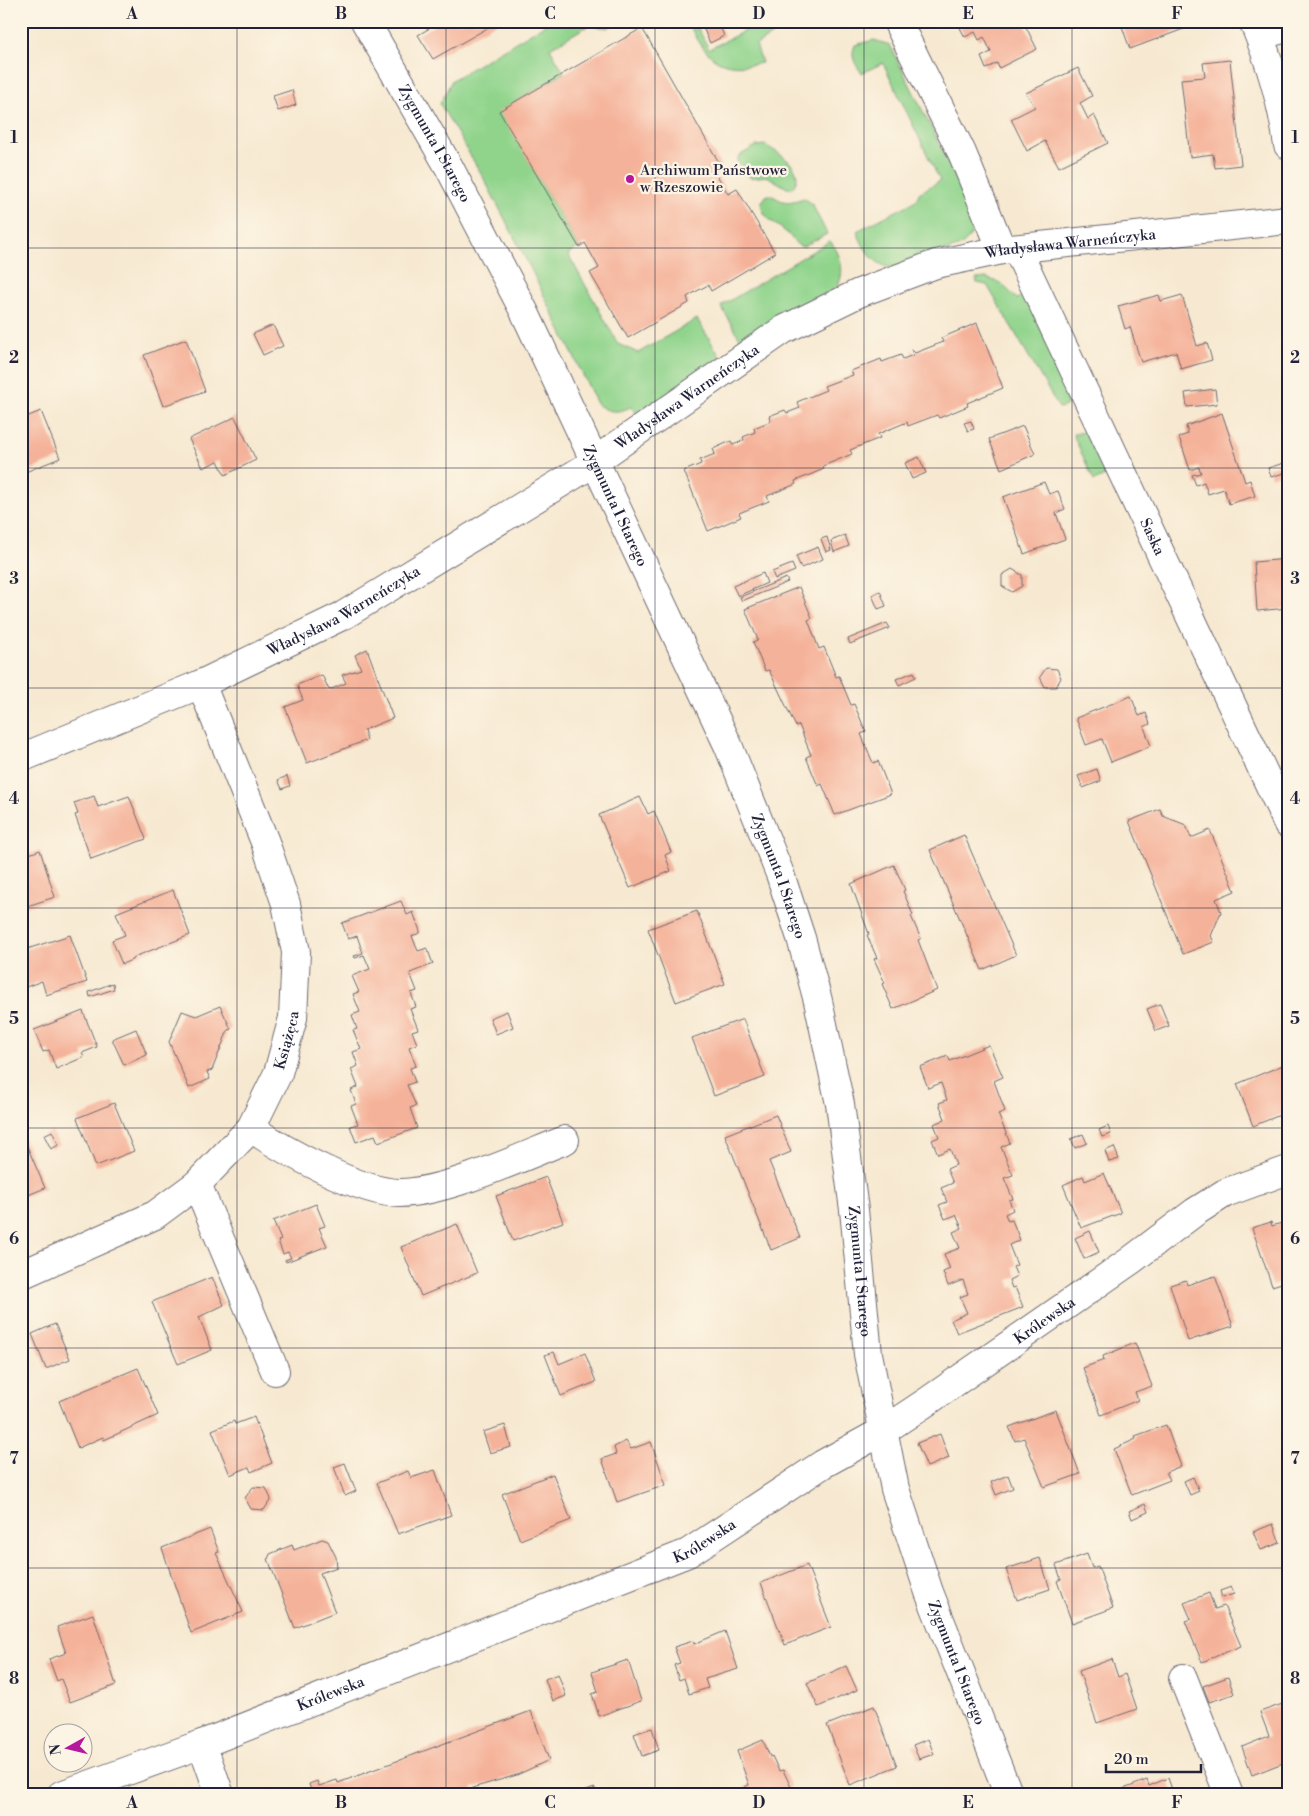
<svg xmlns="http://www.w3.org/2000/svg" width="1309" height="1816" font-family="'Libre Bodoni',serif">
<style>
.green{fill:#90d48c;stroke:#597b64}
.building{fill:#f5b29a}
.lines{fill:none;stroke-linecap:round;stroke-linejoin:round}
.minor-casing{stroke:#6d6870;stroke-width:30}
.minor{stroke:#fff;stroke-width:28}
.grid{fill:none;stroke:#22223b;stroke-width:1;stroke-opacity:0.55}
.poi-dot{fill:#b5179e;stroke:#fcf5e5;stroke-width:2}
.labels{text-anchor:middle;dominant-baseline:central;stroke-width:4.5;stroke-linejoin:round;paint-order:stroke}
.street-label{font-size:15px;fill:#22223b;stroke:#fcf5e5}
.poi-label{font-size:15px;fill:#22223b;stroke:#fcf5e5;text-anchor:start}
.neatline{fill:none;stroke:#22223b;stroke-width:2}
.grid-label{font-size:16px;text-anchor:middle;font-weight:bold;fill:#22223b}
</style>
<rect width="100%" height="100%" fill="#fcf5e5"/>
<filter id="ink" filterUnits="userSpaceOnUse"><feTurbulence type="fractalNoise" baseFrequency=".02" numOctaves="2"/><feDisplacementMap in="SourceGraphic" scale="10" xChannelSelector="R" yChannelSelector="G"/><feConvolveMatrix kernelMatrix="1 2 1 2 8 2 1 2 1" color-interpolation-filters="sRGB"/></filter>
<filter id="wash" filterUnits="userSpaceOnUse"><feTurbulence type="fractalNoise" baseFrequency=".0096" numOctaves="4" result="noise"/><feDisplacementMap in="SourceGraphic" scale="20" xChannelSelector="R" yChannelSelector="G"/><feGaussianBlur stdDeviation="1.12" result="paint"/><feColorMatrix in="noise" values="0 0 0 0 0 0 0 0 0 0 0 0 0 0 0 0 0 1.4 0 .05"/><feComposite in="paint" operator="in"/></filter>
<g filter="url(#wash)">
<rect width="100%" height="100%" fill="#f7e9d1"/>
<path class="green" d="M 551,21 L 621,21 L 607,28 L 589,25 L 550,48 L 564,73 L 500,111 L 579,247 L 568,254 L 618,344 L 638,353 L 697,319 L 721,358 L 638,415 L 631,407 C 617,413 609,413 597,404 L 534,275 L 483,177 L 440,104 L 452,80 Z
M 687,21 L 694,21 L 709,49 L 764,21 L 794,21 L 756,45 L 762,63 C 717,72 707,58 687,21 Z
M 874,40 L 890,45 L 976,218 C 974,232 970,240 958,247 L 890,268 C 872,263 863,248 857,231 L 916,201 L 919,193 L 940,181 L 883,63 L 862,73 C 855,64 850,57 855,45 Z
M 765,145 C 778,153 809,169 792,188 L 787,188 L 767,176 L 750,178 L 737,161 L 739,156 L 756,146 Z
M 767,195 C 774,195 776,199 783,201 C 790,203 797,200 804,198 L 812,204 L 827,234 L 802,247 C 794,244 793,238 787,233 C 776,223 763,220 761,203 Z
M 830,241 C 843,256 847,279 832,293 L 742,342 L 721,306 Z
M 986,278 L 1001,283 L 1017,299 L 1025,294 L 1073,397 L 1066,406 L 1059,408 L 987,285 L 977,283 L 976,279 Z
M 1089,431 L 1109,474 L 1094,481 L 1073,434 Z"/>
<g id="blocks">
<path class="building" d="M 442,21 L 450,23 L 500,21 L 433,59 L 418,35 Z
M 700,21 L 718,21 L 724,36 L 710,43 Z
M 970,21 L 1023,21 L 1037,49 L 999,68 L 997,63 L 986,69 L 981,57 L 991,52 L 984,37 L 979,40 L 975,32 L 965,37 L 960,28 Z
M 1120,21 L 1196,21 L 1197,24 L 1130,49 Z
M 642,28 L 721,166 L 714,170 L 728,194 L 737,189 L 775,253 L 711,291 L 708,285 L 697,291 L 687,297 L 689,303 L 628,338 L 590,273 L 599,268 L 585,243 L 579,247 L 499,111 Z
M 1230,60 L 1241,165 L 1215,168 L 1213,154 L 1190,157 L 1181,79 L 1205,77 L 1203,63 Z
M 1078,68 L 1092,96 L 1080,103 L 1088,119 L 1094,115 L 1108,143 L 1059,167 L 1045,141 L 1027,151 L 1011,119 L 1035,107 L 1026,93 Z
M 292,90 L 296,105 L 278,111 L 273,96 Z
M 1159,295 L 1161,301 L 1182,295 L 1197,346 L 1207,343 L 1212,360 L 1181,369 L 1176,352 L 1141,362 L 1130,327 L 1125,329 L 1118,306 Z
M 977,323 L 1003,388 L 967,403 L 968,406 L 939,418 L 937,415 L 908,426 L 907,422 L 878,434 L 880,438 L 850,450 L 852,454 L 823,466 L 824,469 L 795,481 L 796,484 L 767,496 L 769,501 L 739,513 L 741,517 L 708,531 L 684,471 L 701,464 L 700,460 L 715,454 L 713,449 L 731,441 L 733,445 L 744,440 L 743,437 L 755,432 L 754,428 L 771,421 L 769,416 L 785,410 L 787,413 L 800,408 L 797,402 L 826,390 L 824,386 L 853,375 L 851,371 L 881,359 L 882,362 L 901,355 L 903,359 L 913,355 L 911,349 L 915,353 L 943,342 L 941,338 Z
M 273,325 L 283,346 L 263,355 L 253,334 Z
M 186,339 L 205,391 L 163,406 L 144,355 Z
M 1215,389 L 1217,404 L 1187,407 L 1185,393 Z
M 41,411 L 60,458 L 23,473 L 21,419 Z
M 1222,413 L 1245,482 L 1250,480 L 1255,496 L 1229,504 L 1224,489 L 1208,494 L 1204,482 L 1196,485 L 1192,475 L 1201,473 L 1199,467 L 1190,470 L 1179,437 L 1188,434 L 1186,426 Z
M 235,417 L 256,460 L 225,475 L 218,461 L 203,468 L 189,439 Z
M 971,421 L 974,429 L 968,431 L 964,423 Z
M 1023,426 L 1035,454 L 1001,469 L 989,439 Z
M 919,457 L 926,473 L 912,479 L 905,463 Z
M 1284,463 L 1287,472 L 1271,477 L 1268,468 Z
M 1044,482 L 1049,494 L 1058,491 L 1065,509 L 1056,513 L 1065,539 L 1024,554 L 1003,497 Z
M 845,535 L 849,546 L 834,552 L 831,541 Z
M 827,537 L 831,550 L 826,552 L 821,539 Z
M 818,547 L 823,559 L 801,568 L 796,556 Z
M 1288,559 L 1288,608 L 1257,611 L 1254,562 Z
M 792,564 L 795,571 L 775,579 L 772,572 Z
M 1012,569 L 1022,575 L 1022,586 L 1012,592 L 1002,586 L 1002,575 Z
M 763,573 L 767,583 L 738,596 L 733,586 Z
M 786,578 L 788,582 L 742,601 L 740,597 Z
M 799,587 L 812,618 L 808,620 L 819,649 L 824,647 L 836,677 L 839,676 L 851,705 L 854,704 L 866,732 L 861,734 L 873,763 L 878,761 L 891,794 L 835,815 L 822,784 L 818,786 L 806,757 L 811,755 L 799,725 L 796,727 L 769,670 L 765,671 L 753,642 L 758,640 L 745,609 Z
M 880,591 L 886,606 L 878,609 L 872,595 Z
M 887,623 L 890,628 L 850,644 L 848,639 Z
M 367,649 L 393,718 L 364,730 L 367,740 L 307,763 L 285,707 L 303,700 L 297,685 L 322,675 L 329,690 L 346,683 L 342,675 L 361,669 L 355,655 Z
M 1046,668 L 1057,669 L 1061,678 L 1056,687 L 1045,687 L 1040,677 Z
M 914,672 L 916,677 L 899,685 L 896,679 Z
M 1131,696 L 1139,716 L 1146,713 L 1150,724 L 1144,727 L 1151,746 L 1111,762 L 1102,739 L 1086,745 L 1076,718 Z
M 1097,769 L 1101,781 L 1083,788 L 1078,776 Z
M 287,776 L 290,786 L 282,789 L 278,780 Z
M 94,796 L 98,807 L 129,796 L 146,839 L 91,859 L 75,815 L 78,814 L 74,803 Z
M 640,797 L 648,814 L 654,811 L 671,852 L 665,855 L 671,871 L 630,888 L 599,815 Z
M 1160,809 L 1163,816 L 1186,825 L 1191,838 L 1210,830 L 1235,891 L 1216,899 L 1221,912 L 1211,936 L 1214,942 L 1183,954 L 1129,821 Z
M 964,835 L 1016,955 L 982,970 L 930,850 Z
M 21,848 L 24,856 L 40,850 L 55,897 L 21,908 Z
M 894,865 L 905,890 L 903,891 L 913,915 L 911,916 L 921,939 L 918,940 L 937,990 L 893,1009 L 882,984 L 885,983 L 874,959 L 877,958 L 867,935 L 869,934 L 851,884 Z
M 173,890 L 190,935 L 134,957 L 134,959 L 122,964 L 112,940 L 125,935 L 116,913 Z
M 401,901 L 407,915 L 413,912 L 420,931 L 420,933 L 412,936 L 418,951 L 427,948 L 433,964 L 410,973 L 417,991 L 411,993 L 416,1007 L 410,1009 L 418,1029 L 412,1031 L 417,1044 L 409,1047 L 416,1066 L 410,1068 L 415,1082 L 407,1085 L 416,1106 L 410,1108 L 417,1128 L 378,1142 L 375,1135 L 356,1142 L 350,1126 L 358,1124 L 351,1106 L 356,1104 L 351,1090 L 358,1087 L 351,1069 L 358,1066 L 353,1052 L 361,1049 L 353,1030 L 357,1029 L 352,1015 L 360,1012 L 353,994 L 359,992 L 352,976 L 370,969 L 364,955 L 355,958 L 354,956 L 363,953 L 357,936 L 348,939 L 342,923 Z
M 697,911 L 725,984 L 676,1002 L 648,929 Z
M 70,935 L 87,982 L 46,995 L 42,981 L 23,988 L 21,951 Z
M 113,983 L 114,989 L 90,997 L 89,992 Z
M 1160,1004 L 1169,1026 L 1156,1031 L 1147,1009 Z
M 220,1006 L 231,1029 L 228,1030 L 212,1070 L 207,1072 L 210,1079 L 189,1088 L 169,1042 L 182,1011 L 196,1016 Z
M 83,1011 L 97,1047 L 82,1053 L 84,1057 L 56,1069 L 49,1050 L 43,1052 L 34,1030 Z
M 507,1011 L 513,1027 L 496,1034 L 490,1018 Z
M 743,1019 L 765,1077 L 714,1096 L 692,1038 Z
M 136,1029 L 147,1055 L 124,1065 L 112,1039 Z
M 989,1045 L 1003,1077 L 994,1081 L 1005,1111 L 998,1114 L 1010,1143 L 1001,1147 L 1013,1175 L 1004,1178 L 1013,1199 L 1009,1200 L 1013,1210 L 1005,1214 L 1008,1221 L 1012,1220 L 1020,1240 L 1009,1245 L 1017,1265 L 1013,1267 L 1017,1276 L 1009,1280 L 1012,1288 L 1015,1287 L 1023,1307 L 957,1333 L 951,1320 L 967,1313 L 960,1297 L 968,1294 L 963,1280 L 948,1286 L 943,1272 L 950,1269 L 944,1254 L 960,1248 L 953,1232 L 962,1228 L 956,1215 L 945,1219 L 939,1205 L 947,1202 L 941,1188 L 953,1183 L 947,1169 L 956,1165 L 950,1149 L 938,1154 L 932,1140 L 939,1137 L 934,1124 L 945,1119 L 939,1103 L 947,1100 L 941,1083 L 928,1088 L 920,1067 L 948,1056 L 950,1061 Z
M 1283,1065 L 1288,1077 L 1288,1120 L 1285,1113 L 1253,1126 L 1237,1084 Z
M 114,1103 L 134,1151 L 96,1166 L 77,1118 Z
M 776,1115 L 791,1152 L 769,1161 L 800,1238 L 771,1250 L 725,1135 Z
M 1108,1126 L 1111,1134 L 1102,1137 L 1099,1130 Z
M 52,1131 L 59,1145 L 51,1149 L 44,1135 Z
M 21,1132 L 45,1188 L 21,1198 Z
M 1083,1134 L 1087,1143 L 1075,1148 L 1071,1139 Z
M 1114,1147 L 1119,1159 L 1109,1162 L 1105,1151 Z
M 1104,1173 L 1121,1213 L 1081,1228 L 1063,1185 L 1083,1176 L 1085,1181 Z
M 546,1177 L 563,1222 L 513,1241 L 496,1196 Z
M 316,1204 L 325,1226 L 319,1228 L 327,1246 L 286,1262 L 285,1260 L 291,1258 L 288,1252 L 283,1254 L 278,1241 L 281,1240 L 273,1221 Z
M 1288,1221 L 1288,1281 L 1272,1286 L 1252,1228 L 1271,1222 L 1272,1226 Z
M 457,1224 L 477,1273 L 421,1296 L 401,1247 Z
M 1090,1231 L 1099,1252 L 1084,1259 L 1075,1238 Z
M 1215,1276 L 1233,1326 L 1188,1341 L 1170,1285 L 1186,1280 L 1187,1285 Z
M 212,1277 L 224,1305 L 199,1317 L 212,1350 L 178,1364 L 152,1302 Z
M 55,1324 L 70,1359 L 46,1369 L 32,1334 Z
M 1135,1343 L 1152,1386 L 1135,1392 L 1138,1400 L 1101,1415 L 1083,1368 L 1104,1360 L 1103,1356 Z
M 554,1352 L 559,1364 L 585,1353 L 596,1382 L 561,1396 L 545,1355 Z
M 138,1368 L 158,1415 L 104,1440 L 103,1437 L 78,1448 L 59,1401 Z
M 1056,1410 L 1080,1474 L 1044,1487 L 1024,1438 L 1015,1441 L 1009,1427 Z
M 254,1417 L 272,1463 L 251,1472 L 249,1467 L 230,1475 L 212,1430 L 234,1421 L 235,1424 Z
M 505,1425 L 511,1447 L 490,1453 L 483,1432 Z
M 1166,1425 L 1181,1466 L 1166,1472 L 1170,1480 L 1132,1495 L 1114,1449 L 1136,1439 L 1135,1436 Z
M 940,1434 L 949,1458 L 927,1467 L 917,1443 Z
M 626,1441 L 631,1449 L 651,1442 L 666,1485 L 617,1502 L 602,1459 L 616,1454 L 614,1447 Z
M 345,1463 L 356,1491 L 345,1496 L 334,1467 Z
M 435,1470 L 451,1515 L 398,1534 L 377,1483 L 408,1471 L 411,1478 Z
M 553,1474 L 571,1520 L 520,1540 L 502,1494 Z
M 1008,1475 L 1013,1488 L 996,1495 L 991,1482 Z
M 1193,1477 L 1199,1491 L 1190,1495 L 1184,1481 Z
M 253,1487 L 266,1488 L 271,1499 L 264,1510 L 251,1509 L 245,1498 Z
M 1145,1504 L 1148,1512 L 1132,1519 L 1129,1511 Z
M 1273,1524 L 1280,1543 L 1261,1550 L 1253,1532 Z
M 210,1529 L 219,1552 L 216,1553 L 243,1612 L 191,1633 L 162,1548 Z
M 322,1539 L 328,1541 L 336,1557 L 337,1567 L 320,1573 L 335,1612 L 295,1628 L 268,1559 L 270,1554 L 292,1545 L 294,1550 Z
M 1087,1554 L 1092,1568 L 1098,1566 L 1113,1608 L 1072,1623 L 1057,1581 L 1061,1579 L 1056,1565 Z
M 1040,1558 L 1050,1589 L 1017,1600 L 1006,1569 Z
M 807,1565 L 831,1627 L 785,1645 L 761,1583 Z
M 1231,1587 L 1234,1594 L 1222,1598 L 1220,1591 Z
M 1209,1593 L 1215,1609 L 1224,1606 L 1241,1646 L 1202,1662 L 1185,1621 L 1191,1619 L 1184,1603 Z
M 93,1614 L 116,1685 L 70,1702 L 61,1679 L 57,1681 L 49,1659 L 66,1653 L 57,1627 Z
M 725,1631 L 738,1669 L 705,1679 L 708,1688 L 689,1694 L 684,1678 L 679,1680 L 674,1665 L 680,1663 L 674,1647 L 693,1641 L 694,1644 Z
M 1112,1659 L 1118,1677 L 1125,1674 L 1137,1709 L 1097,1723 L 1079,1671 Z
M 628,1660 L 641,1701 L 599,1716 L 592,1694 L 598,1692 L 592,1672 Z
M 846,1666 L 857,1690 L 818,1707 L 807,1683 Z
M 558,1674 L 566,1696 L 553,1701 L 545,1679 Z
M 1228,1677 L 1234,1694 L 1209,1702 L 1203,1686 Z
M 1288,1702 L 1288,1761 L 1252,1775 L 1242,1747 L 1269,1736 L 1260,1712 Z
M 874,1706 L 897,1766 L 850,1785 L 827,1725 Z
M 531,1711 L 549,1760 L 517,1775 L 472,1788 L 473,1791 L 463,1795 L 303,1795 L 302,1792 L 311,1790 L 309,1784 L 317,1781 L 319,1786 L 337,1780 L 338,1783 Z
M 652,1728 L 659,1750 L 642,1756 L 634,1734 Z
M 928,1739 L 934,1754 L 919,1759 L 913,1745 Z
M 763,1740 L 770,1757 L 772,1756 L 779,1771 L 783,1770 L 791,1787 L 772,1795 L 747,1795 L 744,1787 L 749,1785 L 737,1751 Z
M 1168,1778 L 1174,1795 L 1123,1795 L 1121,1790 L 1147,1780 L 1149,1786 Z
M 595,1788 L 597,1795 L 576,1795 L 576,1794 Z"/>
</g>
</g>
<g filter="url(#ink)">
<use href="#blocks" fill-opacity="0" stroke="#6d6870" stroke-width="1"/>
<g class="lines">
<defs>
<g id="minor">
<path id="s1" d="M 365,21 L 449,167 L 525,313 L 728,745 L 780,874 L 801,938 L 818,1001 L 840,1104 L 854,1210 L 868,1354 L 895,1489 L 929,1592 L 1009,1795"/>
<path d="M 897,21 L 962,153 L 1002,250"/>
<path d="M 1253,21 C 1270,61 1282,103 1288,145"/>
<path d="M 1259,35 L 1288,28"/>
<path id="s2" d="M 1017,249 L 1288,824"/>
<path id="s3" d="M 21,758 L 201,684 L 344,615 L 582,470 L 783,330 L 859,293 L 936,264 L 1002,250 L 1288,220"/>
<path d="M 251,1128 C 283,1150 360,1193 400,1193 C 447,1192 519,1158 565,1140"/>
<path d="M 197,1184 L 275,1371"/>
<path id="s4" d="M 21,1275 L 155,1215 L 197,1184 L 251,1128 L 278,1073 L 293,1018 L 296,952 L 286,904 L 265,842 L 201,684"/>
<path d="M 1183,1678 L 1229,1795"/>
<path d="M 202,1744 L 220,1795"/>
<path id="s5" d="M 61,1795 L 202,1744 L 688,1553 L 823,1464 L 883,1431 L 928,1401 L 1130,1261 L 1195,1212 L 1225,1193 L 1288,1170"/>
</g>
</defs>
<use href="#minor" class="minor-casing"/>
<use href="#minor" class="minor"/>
</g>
</g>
<path class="grid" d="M 237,21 L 237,1795M 446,21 L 446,1795M 655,21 L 655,1795M 864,21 L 864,1795M 1072,21 L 1072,1795M 21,248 L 1288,248M 21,468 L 1288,468M 21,688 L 1288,688M 21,908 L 1288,908M 21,1128 L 1288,1128M 21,1348 L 1288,1348M 21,1568 L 1288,1568"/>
<circle class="poi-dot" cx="630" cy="179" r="5"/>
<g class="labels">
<g class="street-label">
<text stroke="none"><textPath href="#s1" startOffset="141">Zygmunta I Starego</textPath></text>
<text stroke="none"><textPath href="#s3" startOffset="1180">Władysława Warneńczyka</textPath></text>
<text stroke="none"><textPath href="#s3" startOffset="760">Władysława Warneńczyka</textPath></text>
<text stroke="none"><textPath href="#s1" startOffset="546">Zygmunta I Starego</textPath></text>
<text stroke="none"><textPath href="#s2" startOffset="318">Saska</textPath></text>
<text stroke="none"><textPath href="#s3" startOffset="355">Władysława Warneńczyka</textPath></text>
<text stroke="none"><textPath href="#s1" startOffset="951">Zygmunta I Starego</textPath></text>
<text stroke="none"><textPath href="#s4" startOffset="372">Książęca</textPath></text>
<text stroke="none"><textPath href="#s1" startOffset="1356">Zygmunta I Starego</textPath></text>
<text stroke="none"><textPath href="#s5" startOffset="1098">Królewska</textPath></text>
<text stroke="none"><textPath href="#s5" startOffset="692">Królewska</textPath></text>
<text stroke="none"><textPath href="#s1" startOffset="1761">Zygmunta I Starego</textPath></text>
<text stroke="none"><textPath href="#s5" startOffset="288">Królewska</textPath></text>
</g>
<g class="poi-label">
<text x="640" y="170">Archiwum Państwowe<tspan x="640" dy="17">w Rzeszowie</tspan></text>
</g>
</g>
<rect width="1309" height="1816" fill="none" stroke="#fcf5e5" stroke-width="55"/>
<g transform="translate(68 1748) rotate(262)"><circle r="24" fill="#fcf5e5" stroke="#a5a1a1"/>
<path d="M0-4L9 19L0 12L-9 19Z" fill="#b5179e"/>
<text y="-8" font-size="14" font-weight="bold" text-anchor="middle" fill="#22223b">N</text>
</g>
<path d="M1106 1764v8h95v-8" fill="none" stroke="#22223b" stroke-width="2.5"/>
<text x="1114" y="1764" font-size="15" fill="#22223b" stroke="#fcf5e5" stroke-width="4" paint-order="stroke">20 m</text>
<rect x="28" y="28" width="1254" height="1760" class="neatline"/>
<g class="grid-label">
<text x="132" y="19">A</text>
<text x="341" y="19">B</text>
<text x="550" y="19">C</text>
<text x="759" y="19">D</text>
<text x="968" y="19">E</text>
<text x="1177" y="19">F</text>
<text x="14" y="143">1</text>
<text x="1295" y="143">1</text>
<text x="14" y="363">2</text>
<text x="1295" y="363">2</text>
<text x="14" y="584">3</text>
<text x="1295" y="584">3</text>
<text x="14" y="804">4</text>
<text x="1295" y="804">4</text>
<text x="14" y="1024">5</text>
<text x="1295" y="1024">5</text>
<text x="14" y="1244">6</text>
<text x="1295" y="1244">6</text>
<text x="14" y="1464">7</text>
<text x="1295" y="1464">7</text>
<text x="14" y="1684">8</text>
<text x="1295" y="1684">8</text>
<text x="132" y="1808">A</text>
<text x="341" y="1808">B</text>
<text x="550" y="1808">C</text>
<text x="759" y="1808">D</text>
<text x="968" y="1808">E</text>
<text x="1177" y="1808">F</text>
</g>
</svg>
